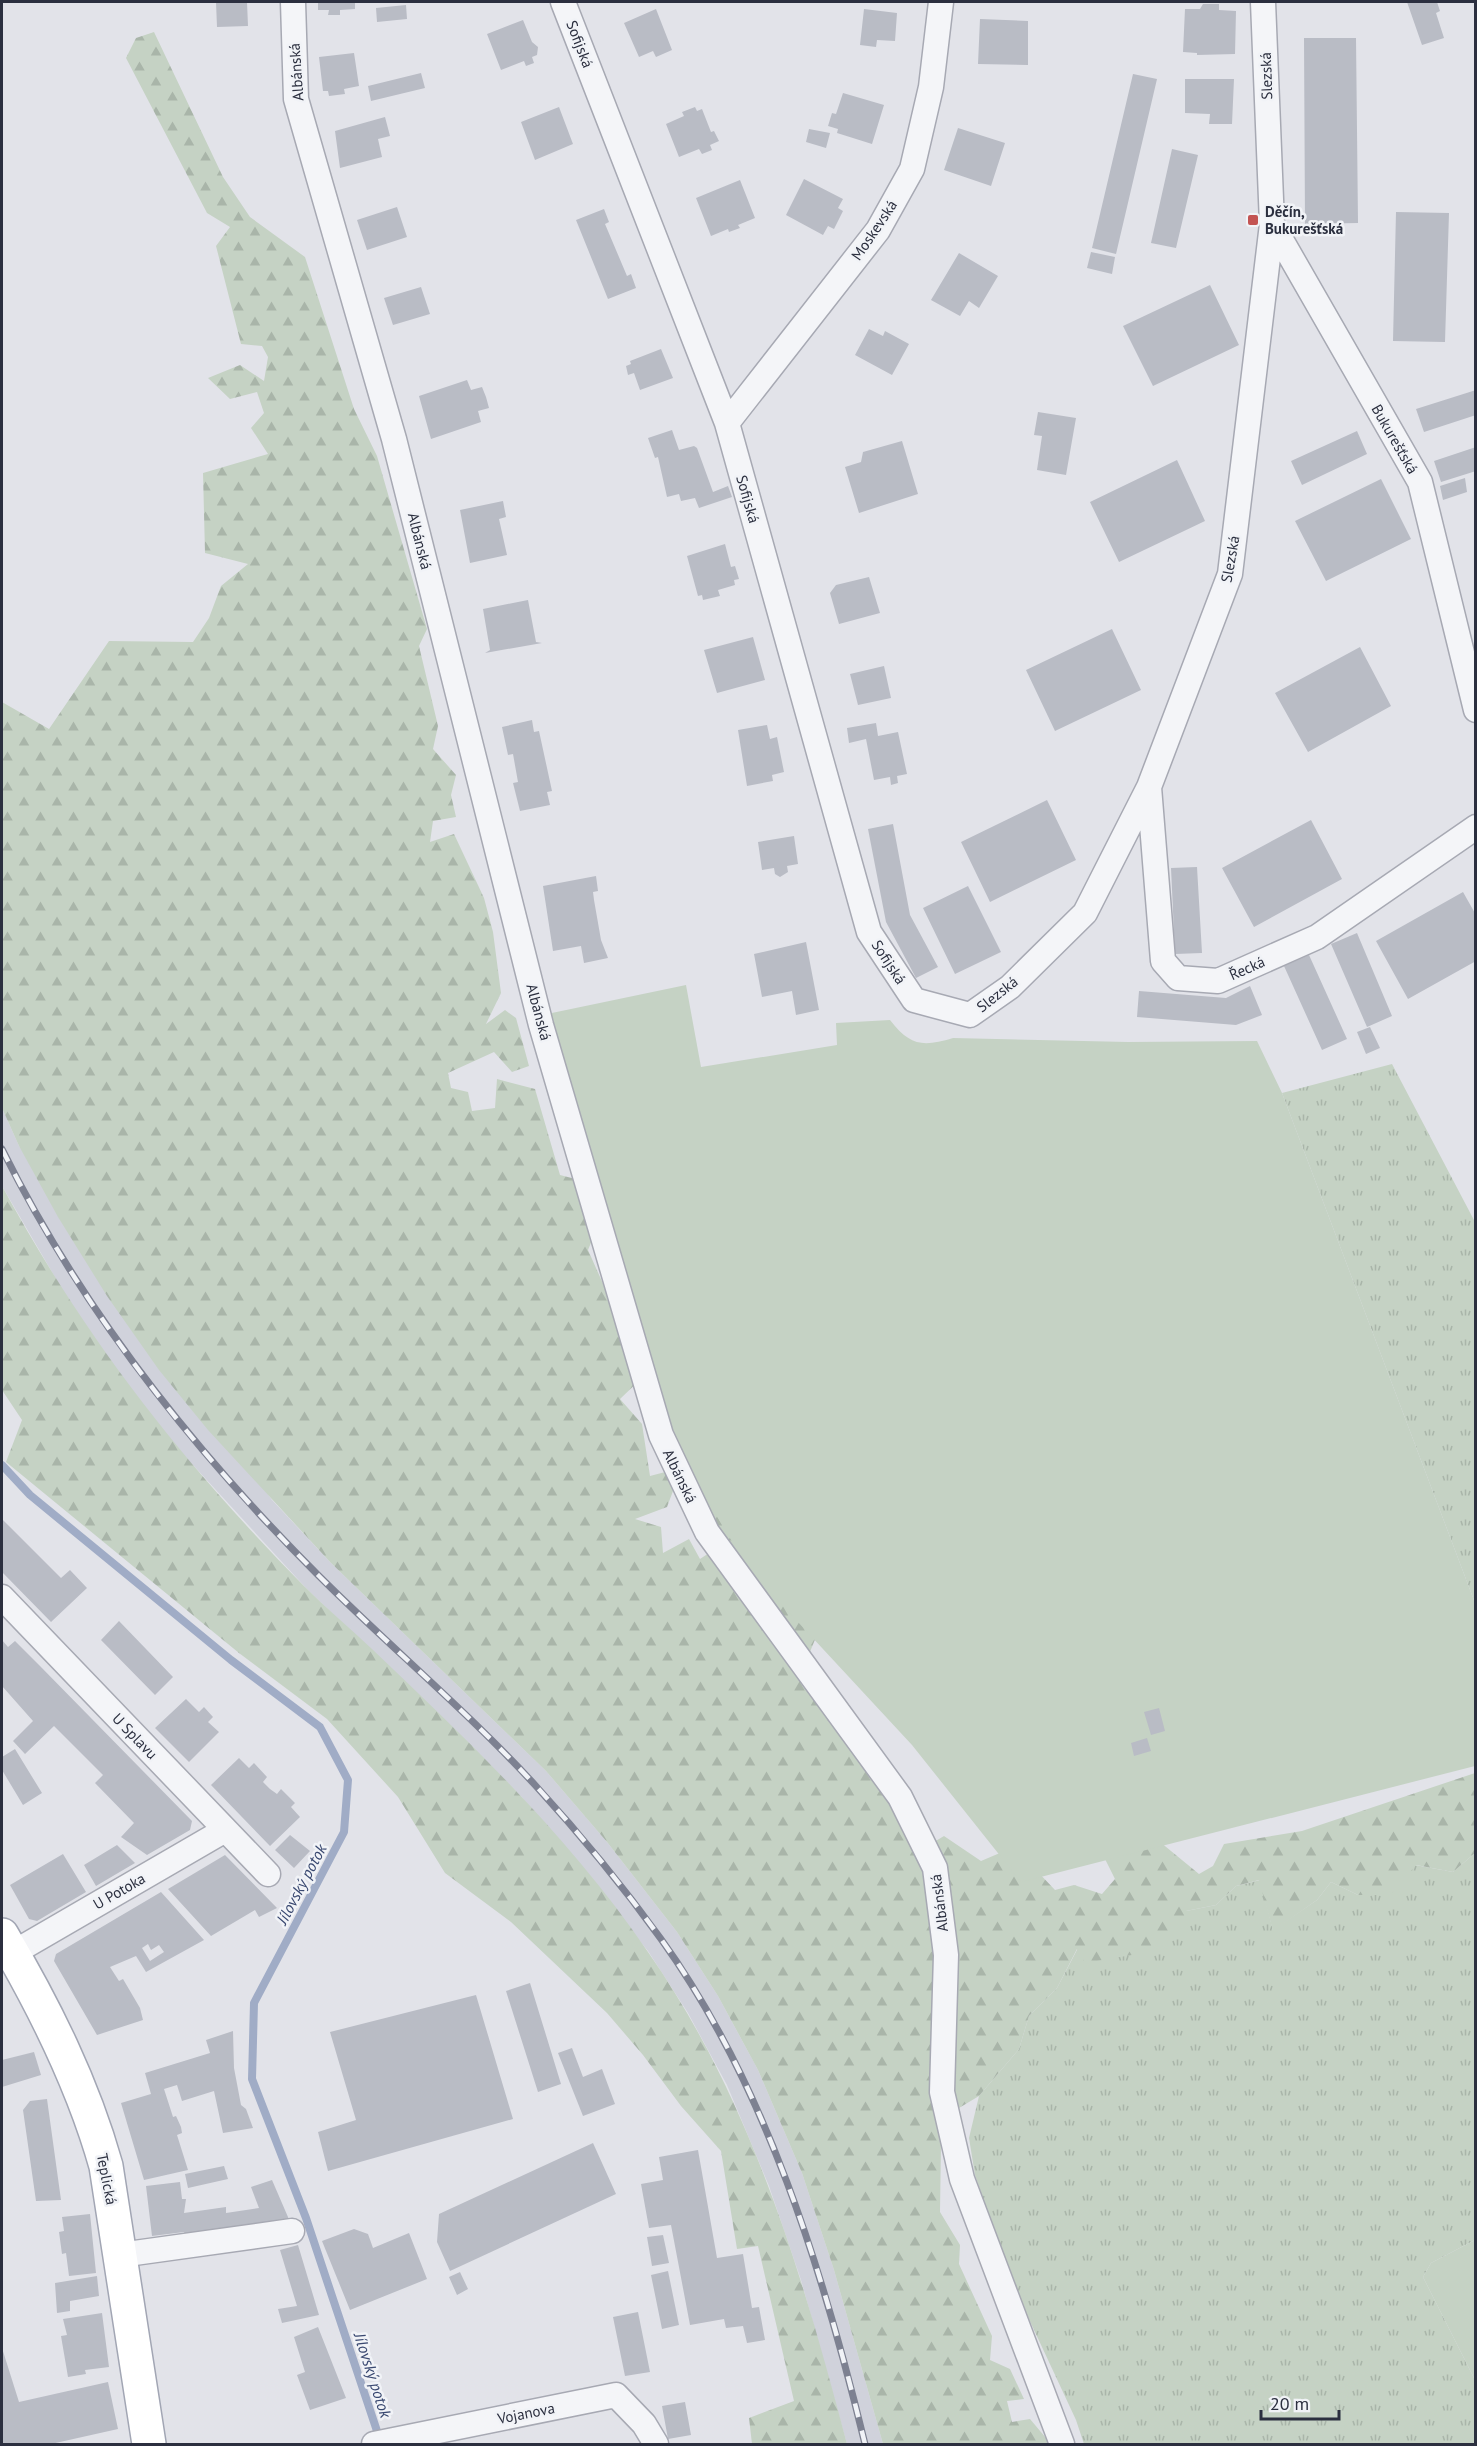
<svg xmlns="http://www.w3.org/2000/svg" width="1477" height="2446" font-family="'PT Sans',sans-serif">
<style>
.built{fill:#d0d2db}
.grass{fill:url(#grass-tufts)}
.forest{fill:url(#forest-firs)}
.green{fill:#c5d2c4}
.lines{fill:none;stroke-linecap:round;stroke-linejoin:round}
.stream{stroke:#a0acc6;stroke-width:8}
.building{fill:#b9bcc5;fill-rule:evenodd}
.street-casing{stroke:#a7a9b3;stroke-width:27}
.primary-casing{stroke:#a2a6b4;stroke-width:36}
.street{stroke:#f4f5f8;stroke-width:24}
.primary{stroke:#fff;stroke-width:33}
.rail-casing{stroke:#7d8191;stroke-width:7}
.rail{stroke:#f1f3f7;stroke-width:4.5;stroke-dasharray:14;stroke-linecap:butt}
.poi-dot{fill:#c35352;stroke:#f1f3f7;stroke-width:2}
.labels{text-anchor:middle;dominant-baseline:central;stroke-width:5;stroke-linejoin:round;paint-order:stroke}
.street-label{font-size:15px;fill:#2b2f3f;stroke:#f1f3f7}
.poi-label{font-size:15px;font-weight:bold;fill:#2b2f3f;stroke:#f1f3f7;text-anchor:start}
.water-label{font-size:16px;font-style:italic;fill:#394870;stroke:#f1f3f7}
</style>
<defs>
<pattern id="grass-tufts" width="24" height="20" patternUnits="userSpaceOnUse" patternTransform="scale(1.5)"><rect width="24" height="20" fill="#c5d2c4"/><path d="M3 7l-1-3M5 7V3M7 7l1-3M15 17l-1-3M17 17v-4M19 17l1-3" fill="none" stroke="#a9b5a9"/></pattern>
<pattern id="forest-firs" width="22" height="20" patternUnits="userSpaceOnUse" patternTransform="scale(1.5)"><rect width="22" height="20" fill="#c5d2c4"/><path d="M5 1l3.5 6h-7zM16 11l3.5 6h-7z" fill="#a9b5a9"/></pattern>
</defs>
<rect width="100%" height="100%" fill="#e2e3e9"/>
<path class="built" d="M 2,1108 L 19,1146 L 272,1500 L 331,1563 L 546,1771 L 607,1842 L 677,1932 L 718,1996 L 758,2070 L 802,2173 L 834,2270 L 883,2444 L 847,2444 L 801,2280 L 769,2186 L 727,2085 L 688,2013 L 648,1951 L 520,1795 L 306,1588 L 182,1453 L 131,1391 L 77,1315 L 2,1186 Z"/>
<path class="grass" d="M 1392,1064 L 1475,1222 L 1475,1603 L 1282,1093 Z
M 1475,1853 L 1475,2240 L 1431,2263 L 1423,2277 L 1475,2380 L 1475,2444 L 1084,2444 L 1076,2420 L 1028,2317 L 1002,2254 L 975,2175 L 969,2138 L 979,2096 L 1019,2049 L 1029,2016 L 1057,1988 L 1078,1948 L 1186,1911 L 1216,1905 L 1236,1886 L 1260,1880 L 1273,1930 L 1317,1900 L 1331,1882 L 1358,1895 L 1415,1865 L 1453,1872 Z"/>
<path class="forest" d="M 154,32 L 223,177 L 250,217 L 305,257 L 354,409 L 377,456 L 427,629 L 419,646 L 438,726 L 433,749 L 456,775 L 451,795 L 456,817 L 433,821 L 430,842 L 454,834 L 484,898 L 493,932 L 501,993 L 486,1024 L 505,1010 L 516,1018 L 529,1066 L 512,1072 L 494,1052 L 448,1073 L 451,1088 L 468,1092 L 472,1111 L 495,1108 L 497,1079 L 535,1089 L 560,1175 L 587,1182 L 599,1223 L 588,1250 L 644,1376 L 620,1399 L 642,1424 L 650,1476 L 669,1471 L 676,1483 L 667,1507 L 635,1519 L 661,1527 L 663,1553 L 689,1539 L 700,1559 L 712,1551 L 686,1488 L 733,1474 L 827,1610 L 801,1674 L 895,1801 L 919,1851 L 944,1836 L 981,1861 L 1014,1847 L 1055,1890 L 1074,1885 L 1102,1894 L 1115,1879 L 1101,1851 L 1143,1828 L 1199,1874 L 1213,1866 L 1224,1844 L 1302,1831 L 1475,1773 L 1475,1853 L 1453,1872 L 1416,1865 L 1390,1895 L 1358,1895 L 1331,1882 L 1317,1900 L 1273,1931 L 1259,1880 L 1236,1886 L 1216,1905 L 1186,1911 L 1183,1928 L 1155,1951 L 1085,1963 L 1077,1949 L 1057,1988 L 1029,2016 L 1019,2049 L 979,2096 L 954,2111 L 941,2144 L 940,2212 L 960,2245 L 959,2264 L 992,2336 L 990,2360 L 1010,2369 L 1024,2399 L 1007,2401 L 1012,2422 L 1030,2419 L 1051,2444 L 883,2444 L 834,2270 L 802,2173 L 758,2070 L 718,1996 L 677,1932 L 607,1842 L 546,1771 L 331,1563 L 208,1430 L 159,1370 L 107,1296 L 58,1217 L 19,1146 L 2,1108 L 2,702 L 49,729 L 109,641 L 193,642 L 209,618 L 221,586 L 248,564 L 205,553 L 203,473 L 268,454 L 251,428 L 264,413 L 257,392 L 230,399 L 208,378 L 240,365 L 264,381 L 268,357 L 262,346 L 241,344 L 216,246 L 230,227 L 207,213 L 126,58 L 136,38 Z
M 2,1186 C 85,1339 182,1462 304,1586 C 326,1608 350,1628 372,1649 C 471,1743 571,1839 648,1952 C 751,2099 802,2273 847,2444 L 752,2444 L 749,2418 L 794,2401 L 758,2246 L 737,2249 L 721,2151 L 681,2106 L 643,2055 L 607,2013 L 511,1922 L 445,1873 L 398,1797 L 327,1719 L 239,1653 L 6,1462 L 22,1420 L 2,1390 Z"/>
<path class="green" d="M 686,985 L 701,1067 L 837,1045 L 836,1023 L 890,1020 C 910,1046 923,1047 953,1038 L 1128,1042 L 1257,1041 L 1282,1093 L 1475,1603 L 1475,1766 L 1021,1882 L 912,1745 L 747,1567 L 685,1462 L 633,1323 L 547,1014 Z
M 1475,2240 L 1475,2380 L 1423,2277 L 1431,2263 Z"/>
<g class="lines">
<path class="stream" d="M 2,1465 L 30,1495 L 231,1660 L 320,1727 L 348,1780 L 344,1832 L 254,2003 L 252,2079 L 306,2218 L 380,2440"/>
</g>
<path class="building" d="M 216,2 L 247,2 L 248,26 L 217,27 Z
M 318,2 L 355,2 L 355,9 L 340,10 L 340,15 L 328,15 L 329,10 L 318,10 Z
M 1407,2 L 1437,2 L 1440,11 L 1436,13 L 1444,38 L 1422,45 Z
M 1203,4 L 1219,4 L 1219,10 L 1236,11 L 1235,54 L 1197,55 L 1197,53 L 1183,52 L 1185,9 L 1200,9 Z
M 406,5 L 407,19 L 377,22 L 376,8 Z
M 656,9 L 672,50 L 656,57 L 653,51 L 639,57 L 624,23 Z
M 864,9 L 897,13 L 895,41 L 877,40 L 876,47 L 860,45 Z
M 980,19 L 1028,21 L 1028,65 L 978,64 Z
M 523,20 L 532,42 L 538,47 L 537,55 L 532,57 L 534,63 L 526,66 L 524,61 L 501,70 L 487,34 Z
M 1304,38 L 1356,38 L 1358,223 L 1305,224 Z
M 354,53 L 359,86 L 344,89 L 345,94 L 329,96 L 328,91 L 323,91 L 319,57 Z
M 421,73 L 425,88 L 371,101 L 368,86 Z
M 1133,74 L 1157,79 L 1116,254 L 1092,248 Z
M 1185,79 L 1234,79 L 1232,124 L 1209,124 L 1210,114 L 1185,113 Z
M 843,93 L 884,105 L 872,144 L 837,133 L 838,129 L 828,126 L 832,113 L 836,114 Z
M 559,107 L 573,144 L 535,160 L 521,122 Z
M 695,107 L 697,111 L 702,109 L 711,132 L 714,131 L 719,141 L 710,145 L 712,150 L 702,154 L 699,149 L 679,157 L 666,124 L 684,116 L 682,112 Z
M 385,117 L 390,136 L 378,139 L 382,157 L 340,168 L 335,131 Z
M 958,128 L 1005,143 L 991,186 L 944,170 Z
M 809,129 L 830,133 L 826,148 L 806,142 Z
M 1172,149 L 1198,155 L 1176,248 L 1151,243 Z
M 804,179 L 843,199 L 838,208 L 843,211 L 834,229 L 828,226 L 823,235 L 786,215 Z
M 740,180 L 755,218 L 738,225 L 740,228 L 729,232 L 728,229 L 711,236 L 696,198 Z
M 397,207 L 407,237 L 367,250 L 357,220 Z
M 604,209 L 609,222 L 605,224 L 627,276 L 631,274 L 636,288 L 608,299 L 576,220 Z
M 1396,212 L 1449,213 L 1445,342 L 1393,341 Z
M 1091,252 L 1115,257 L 1112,274 L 1087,268 Z
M 959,253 L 998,276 L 979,308 L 969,301 L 960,316 L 931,300 Z
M 1210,285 L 1239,345 L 1153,386 L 1123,326 Z
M 421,287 L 430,314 L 393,325 L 384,298 Z
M 869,329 L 883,336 L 885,331 L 909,344 L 892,375 L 855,355 Z
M 661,349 L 673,378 L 640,390 L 634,373 L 628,375 L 626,366 L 631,364 L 630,361 Z
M 467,380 L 471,390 L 482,387 L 486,397 L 489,408 L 478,411 L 481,422 L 431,439 L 419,396 Z
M 1476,390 L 1476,415 L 1424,432 L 1416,409 Z
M 1038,412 L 1076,418 L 1066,475 L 1037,470 L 1042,436 L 1034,435 Z
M 672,430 L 679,450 L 694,446 L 697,448 L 713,492 L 728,486 L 732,497 L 699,508 L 695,498 L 681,501 L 679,494 L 667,497 L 658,457 L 655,458 L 648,438 Z
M 1357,431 L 1367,454 L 1302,485 L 1291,461 Z
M 902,441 L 918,494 L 859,513 L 845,467 L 861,462 L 863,452 Z
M 1476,447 L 1476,471 L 1441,482 L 1434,461 Z
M 1177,460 L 1205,521 L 1119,562 L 1090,502 Z
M 1465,478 L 1467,492 L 1443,500 L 1440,486 Z
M 1381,479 L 1411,539 L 1326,581 L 1295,521 Z
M 503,501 L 506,517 L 499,519 L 507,555 L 470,563 L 460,510 Z
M 725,544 L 731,567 L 735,566 L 739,579 L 734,580 L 735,585 L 718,590 L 720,596 L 703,600 L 702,595 L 698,596 L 687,556 Z
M 869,577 L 880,613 L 839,624 L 830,593 L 836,585 Z
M 528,600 L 536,642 L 542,643 L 485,653 L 490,650 L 483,609 Z
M 1112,629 L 1141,690 L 1055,731 L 1026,670 Z
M 753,637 L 765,680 L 717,693 L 704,650 Z
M 1360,647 L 1391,706 L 1308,752 L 1275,693 Z
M 884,666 L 891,698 L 858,705 L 850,674 Z
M 532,720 L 534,732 L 539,731 L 552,791 L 547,792 L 550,805 L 520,811 L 513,783 L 518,782 L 513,754 L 508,755 L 502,727 Z
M 876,723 L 878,736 L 898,732 L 907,774 L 897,776 L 898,783 L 891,785 L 890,777 L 874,780 L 866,739 L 849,743 L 847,728 Z
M 767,725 L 770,739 L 777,737 L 784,772 L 772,775 L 773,781 L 747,786 L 738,730 Z
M 1047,800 L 1076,860 L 990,902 L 961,842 Z
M 1311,820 L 1342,879 L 1254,927 L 1222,868 Z
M 893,824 L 910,915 L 938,967 L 916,978 L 886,922 L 868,829 Z
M 794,836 L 798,864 L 787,866 L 788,872 L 780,877 L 775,874 L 774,868 L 762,870 L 758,842 Z
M 1197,867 L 1202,953 L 1175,954 L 1171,868 Z
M 596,876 L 598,891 L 593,892 L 594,900 L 601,940 L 608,958 L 584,963 L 581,946 L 553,951 L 543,886 Z
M 968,886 L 1001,952 L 955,974 L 923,908 Z
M 1463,892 L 1476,915 L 1476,961 L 1408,999 L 1376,941 Z
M 1357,933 L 1392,1016 L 1367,1027 L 1331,944 Z
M 806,942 L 819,1010 L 796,1015 L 792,991 L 762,997 L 754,954 Z
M 1309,955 L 1347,1039 L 1322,1050 L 1284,966 Z
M 1250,986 L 1262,1015 L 1236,1025 L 1137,1017 L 1139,991 L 1226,998 Z
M 1370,1027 L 1380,1048 L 1366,1054 L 1357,1032 Z
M 2,1519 L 61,1578 L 70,1570 L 87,1588 L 51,1622 L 2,1572 Z
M 119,1621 L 173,1677 L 155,1695 L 101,1640 Z
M 2,1640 L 8,1647 L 15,1641 L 40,1666 L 192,1821 L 190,1830 L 147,1855 L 121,1837 L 134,1823 L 95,1783 L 103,1775 L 54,1726 L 25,1754 L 13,1741 L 33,1721 L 2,1686 Z
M 186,1699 L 199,1712 L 204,1707 L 213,1717 L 208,1722 L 219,1732 L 189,1762 L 155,1728 Z
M 1159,1708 L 1165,1731 L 1151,1735 L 1144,1712 Z
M 1147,1738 L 1151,1751 L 1134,1756 L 1131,1743 Z
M 15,1749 L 42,1793 L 23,1805 L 2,1770 L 2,1757 Z
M 239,1758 L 249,1768 L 254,1763 L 267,1777 L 263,1782 L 270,1789 L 277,1794 L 281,1789 L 295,1803 L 291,1807 L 300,1817 L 270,1846 L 211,1785 Z
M 290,1835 L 310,1851 L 294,1868 L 275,1850 Z
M 117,1845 L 135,1863 L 96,1886 L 84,1865 Z
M 63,1854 L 86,1892 L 37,1921 L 29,1919 L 10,1885 Z
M 225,1855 L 277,1908 L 259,1917 L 255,1910 L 211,1936 L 168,1889 Z
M 161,1892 L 204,1940 L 146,1972 L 136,1956 L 110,1967 L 119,1981 L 123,1979 L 140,2008 L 143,2020 L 97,2035 L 54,1961 L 56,1954 ZM 148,1944 L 151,1950 L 159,1945 L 164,1952 L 150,1961 L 142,1948 Z
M 530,1983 L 561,2084 L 538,2092 L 506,1991 Z
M 476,1995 L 513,2119 L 328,2171 L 318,2132 L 356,2120 L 330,2032 Z
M 233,2031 L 234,2068 L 241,2105 L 246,2109 L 253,2128 L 223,2133 L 214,2091 L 182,2101 L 177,2085 L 164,2089 L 173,2117 L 176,2116 L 181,2127 L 182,2133 L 177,2135 L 188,2170 L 144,2180 L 121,2103 L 151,2094 L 145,2073 L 210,2053 L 206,2040 Z
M 572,2048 L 583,2077 L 602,2069 L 615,2104 L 583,2116 L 558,2053 Z
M 34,2052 L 41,2075 L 2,2087 L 2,2060 Z
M 47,2099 L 61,2200 L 36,2201 L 23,2110 L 30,2101 Z
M 593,2143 L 616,2194 L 450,2271 L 437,2242 L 439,2214 Z
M 698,2150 L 717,2258 L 743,2254 L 752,2308 L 759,2307 L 765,2340 L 747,2343 L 743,2326 L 726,2328 L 724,2319 L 690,2325 L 671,2225 L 649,2228 L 641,2184 L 663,2180 L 659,2157 Z
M 224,2166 L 228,2179 L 188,2188 L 185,2174 Z
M 272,2180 L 291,2224 L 187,2238 L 184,2232 L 152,2236 L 146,2186 L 180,2182 L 182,2199 L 186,2199 L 184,2213 L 226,2207 L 226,2213 L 259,2208 L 251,2187 Z
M 90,2214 L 96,2273 L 69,2276 L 66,2253 L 62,2254 L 59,2232 L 64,2231 L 62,2217 Z
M 354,2229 L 368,2234 L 373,2248 L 409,2233 L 427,2279 L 350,2310 L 322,2241 Z
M 663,2235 L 669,2263 L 652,2266 L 647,2237 Z
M 298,2245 L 319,2315 L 282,2323 L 278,2309 L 297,2306 L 280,2250 Z
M 668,2271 L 679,2325 L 662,2329 L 651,2275 Z
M 460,2272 L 468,2289 L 457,2295 L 449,2277 Z
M 97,2276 L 99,2296 L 70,2301 L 70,2311 L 57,2313 L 55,2283 Z
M 638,2312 L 650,2372 L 625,2376 L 613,2317 Z
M 102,2313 L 109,2367 L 85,2370 L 86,2374 L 68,2377 L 61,2336 L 67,2335 L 63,2319 Z
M 318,2327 L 346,2398 L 310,2410 L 297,2375 L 305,2372 L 294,2337 Z
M 2,2348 L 19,2402 L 108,2382 L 118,2429 L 51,2444 L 2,2444 Z
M 685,2402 L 691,2435 L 668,2439 L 662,2406 Z"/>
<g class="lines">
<defs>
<path id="street" d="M 293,2 L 296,99 L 394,439 L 541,1025 L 661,1435 L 707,1532 L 900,1797 L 935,1868 L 946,1955 L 942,2092 L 962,2179 L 1062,2444
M 563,2 L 727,423 L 869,932 L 914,1000 L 970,1015 L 1010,987 L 1085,913 L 1149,787 L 1230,574 L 1272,224 L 1263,2
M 1272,224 L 1420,482 L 1476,710
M 727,423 L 878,230 L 912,169 L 931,87 L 941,2
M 1149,787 L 1163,961 L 1178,978 L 1218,981 L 1317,937 L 1476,827
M 2,1597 L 268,1874
M 13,1953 L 225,1830
M 120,2255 L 292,2231
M 374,2444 L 616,2395 L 644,2424 L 656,2444"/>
<path id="primary" d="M 2,1935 C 45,2008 83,2084 106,2166 L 149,2444"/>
</defs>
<use href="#street" class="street-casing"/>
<use href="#primary" class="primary-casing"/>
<use href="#street" class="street"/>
<use href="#primary" class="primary"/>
<defs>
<path id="rail" d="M 2,1149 C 81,1309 192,1449 318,1575 C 389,1646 467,1711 535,1785 C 580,1834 622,1885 661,1939 C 766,2085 823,2271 865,2444"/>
</defs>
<use href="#rail" class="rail-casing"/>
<use href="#rail" class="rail"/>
</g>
<rect class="poi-dot" x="1247" y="214" width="12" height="12" rx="3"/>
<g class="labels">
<g class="street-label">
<text transform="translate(580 44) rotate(69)">Sofijská</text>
<text transform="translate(296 72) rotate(-94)">Albánská</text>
<text transform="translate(1266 76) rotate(-92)">Slezská</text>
<text transform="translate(874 230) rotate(-56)">Moskevská</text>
<text transform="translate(1395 439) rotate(60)">Bukurešťská</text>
<text transform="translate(748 499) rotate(74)">Sofijská</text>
<text transform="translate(420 541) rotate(76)">Albánská</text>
<text transform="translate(1230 559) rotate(-80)">Slezská</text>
<text transform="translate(889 962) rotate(57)">Sofijská</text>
<text transform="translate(1247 968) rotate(-24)">Řecká</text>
<text transform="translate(997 994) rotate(-38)">Slezská</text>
<text transform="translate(539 1012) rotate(75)">Albánská</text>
<text transform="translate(680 1476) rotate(64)">Albánská</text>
<text transform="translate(135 1736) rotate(46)">U Splavu</text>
<text transform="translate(119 1891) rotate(-30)">U Potoka</text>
<text transform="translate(939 1903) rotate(-97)">Albánská</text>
<text transform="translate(107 2179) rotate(79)">Teplická</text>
<text transform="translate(526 2413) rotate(-11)">Vojanova</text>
</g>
<g class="poi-label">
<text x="1265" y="211">Děčín,<tspan x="1265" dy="17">Bukurešťská</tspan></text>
</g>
<g class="water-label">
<text transform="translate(301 1884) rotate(-62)">Jílovský potok</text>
<text transform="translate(373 2375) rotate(72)">Jílovský potok</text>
</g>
</g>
<rect width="1477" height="2446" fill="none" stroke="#2b2f3f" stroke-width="6"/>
<path d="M1261 2410v9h78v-9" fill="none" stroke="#2b2f3f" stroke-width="3"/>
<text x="1270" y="2410" font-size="18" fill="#2b2f3f" stroke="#f1f3f7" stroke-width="4.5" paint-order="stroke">20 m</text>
</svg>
